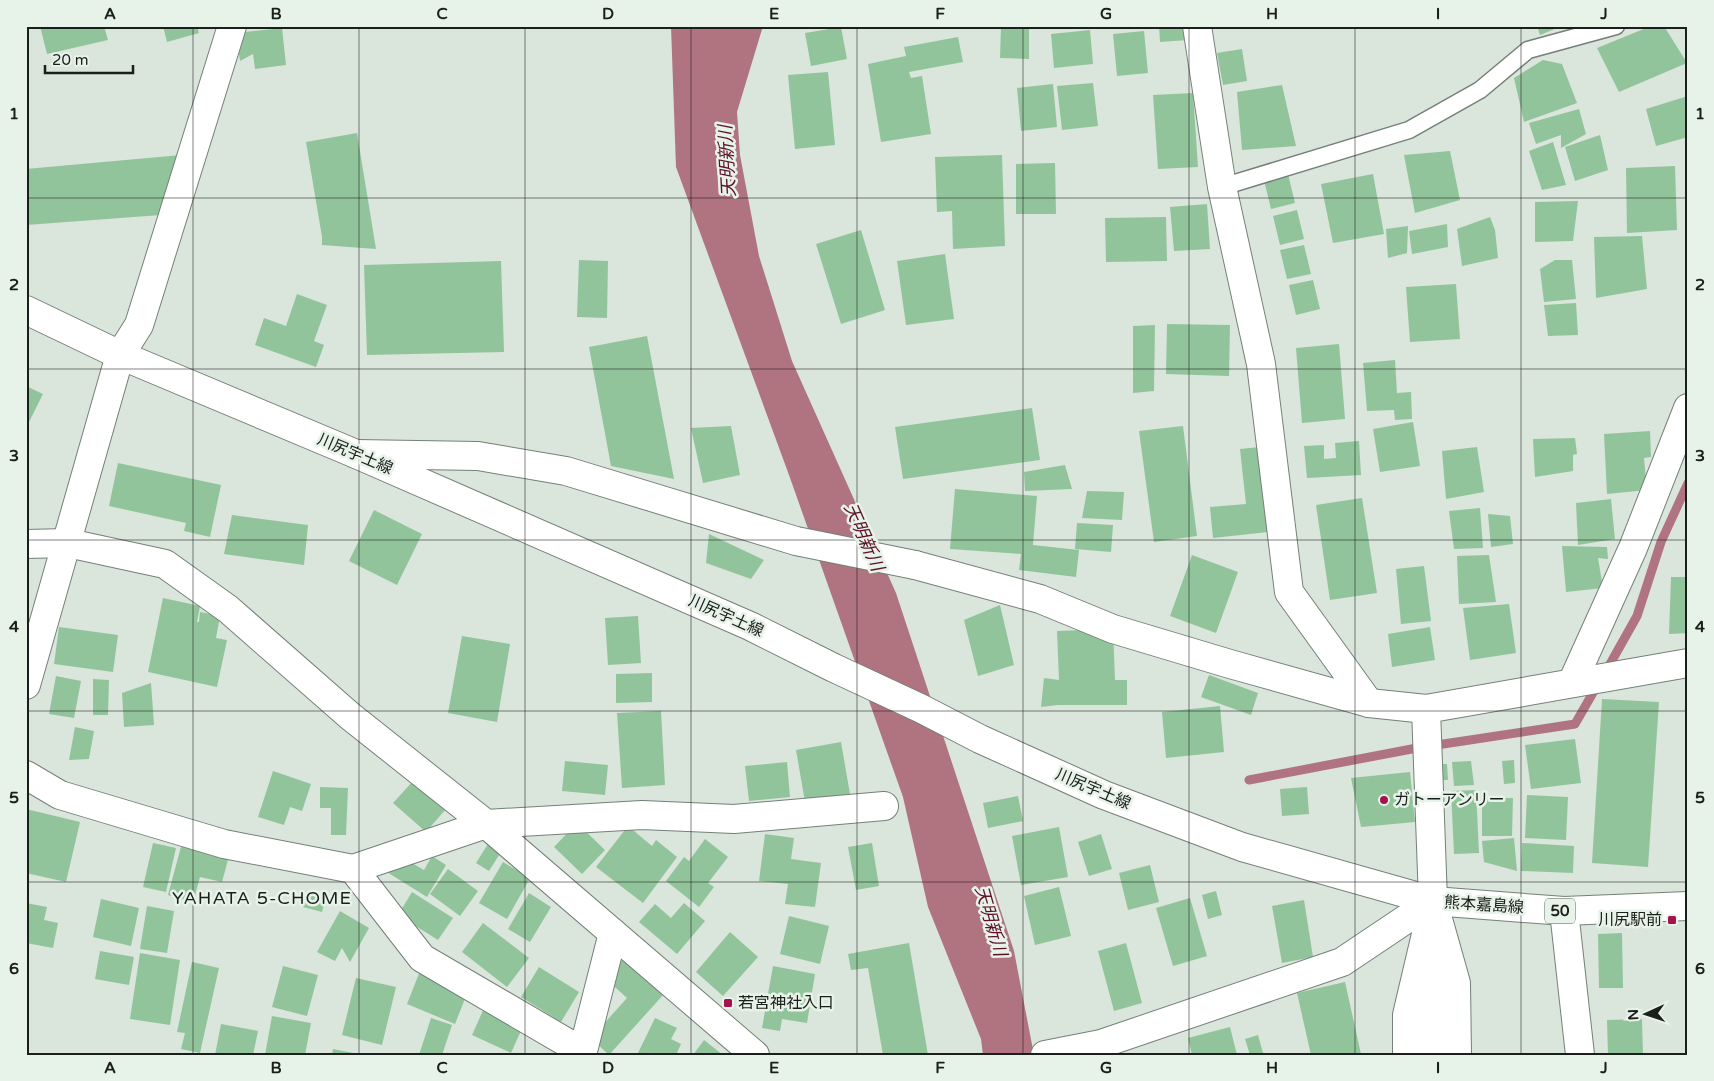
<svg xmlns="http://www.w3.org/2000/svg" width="1714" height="1081" font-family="'Varela Round','Noto Sans JP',sans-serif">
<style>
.water{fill:#b07380}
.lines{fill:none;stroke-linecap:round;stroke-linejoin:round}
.stream{stroke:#b07380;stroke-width:9}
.building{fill:#92c49b}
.service-casing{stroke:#758077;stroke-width:19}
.minor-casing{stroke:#758077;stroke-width:30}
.tertiary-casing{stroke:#758077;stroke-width:30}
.secondary-casing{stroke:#758077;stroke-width:30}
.primary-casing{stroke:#758077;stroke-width:30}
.service{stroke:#fff;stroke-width:16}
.minor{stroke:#fff;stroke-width:28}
.tertiary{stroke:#fff;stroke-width:28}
.secondary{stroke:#fff;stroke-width:28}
.primary{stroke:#fff;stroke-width:28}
.grid{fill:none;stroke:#1b1f1b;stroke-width:1;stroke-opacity:0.55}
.poi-dot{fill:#a6124d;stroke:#e7f2e9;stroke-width:2}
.labels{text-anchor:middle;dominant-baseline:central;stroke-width:5;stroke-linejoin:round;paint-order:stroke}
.shield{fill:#e7f2e9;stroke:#585e59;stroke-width:1}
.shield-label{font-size:15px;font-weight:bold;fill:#1b1f1b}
.street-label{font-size:16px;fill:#1b1f1b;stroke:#e7f2e9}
.poi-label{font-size:16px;fill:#1b1f1b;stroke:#e7f2e9;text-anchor:start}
.water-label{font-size:18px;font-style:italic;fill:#5d122b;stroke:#e7f2e9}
.neighbourhood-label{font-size:18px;letter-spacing:1px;fill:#1b1f1b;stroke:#e7f2e9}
.neatline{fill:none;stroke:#1b1f1b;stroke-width:2}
.grid-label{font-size:16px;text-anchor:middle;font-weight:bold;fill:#1b1f1b}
</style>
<rect width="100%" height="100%" fill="#dae5dc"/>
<path class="water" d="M 671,26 L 763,26 L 737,112 L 740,155 L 759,256 L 792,361 L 896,593 L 1014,951 L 1034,1055 L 983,1055 L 981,1039 L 928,907 L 903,797 L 789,475 L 676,167 Z"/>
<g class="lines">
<path class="stream" d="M 1605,673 L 1637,616 L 1661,542 L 1688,483
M 1249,780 L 1417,748 L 1575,724 L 1598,684"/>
</g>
<path class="building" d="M 40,26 L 104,26 L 108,40 L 47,54 Z
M 163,26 L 197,26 L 199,33 L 167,42 Z
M 1001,26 L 1029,26 L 1029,59 L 1000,58 Z
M 1159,26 L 1186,26 L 1188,40 L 1160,42 Z
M 1537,26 L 1562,26 L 1540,35 Z
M 1651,26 L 1664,26 L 1687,63 L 1619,92 L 1597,48 Z
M 841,27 L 847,59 L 811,66 L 805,33 Z
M 282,28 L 286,65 L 255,69 L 253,54 L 240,61 L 236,33 Z
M 1090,30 L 1093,64 L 1054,68 L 1051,34 Z
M 1144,31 L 1148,73 L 1117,76 L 1113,34 Z
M 958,37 L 963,62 L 909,72 L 911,78 L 922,76 L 931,134 L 881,142 L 868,64 L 906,56 L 904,47 Z
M 1242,49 L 1247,81 L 1223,85 L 1217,53 Z
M 1543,60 L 1562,64 L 1577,103 L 1524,122 L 1514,78 Z
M 828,72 L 835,145 L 795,149 L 788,75 Z
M 1093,83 L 1098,126 L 1062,130 L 1057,86 Z
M 1053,84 L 1057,127 L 1021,131 L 1017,88 Z
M 1282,85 L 1296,146 L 1242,150 L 1237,92 Z
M 1193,93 L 1198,167 L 1158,169 L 1153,95 Z
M 1688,96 L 1688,137 L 1656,146 L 1646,109 Z
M 1579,109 L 1586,134 L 1561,148 L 1561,135 L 1536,144 L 1529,123 Z
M 357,133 L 376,249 L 322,245 L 322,237 L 306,142 Z
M 1600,135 L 1608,170 L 1575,181 L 1565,147 Z
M 1553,142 L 1566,185 L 1542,190 L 1529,151 Z
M 1450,151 L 1460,200 L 1415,213 L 1404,155 Z
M 181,155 L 161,215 L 26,225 L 26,169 Z
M 1002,155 L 1005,246 L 953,249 L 952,211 L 937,212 L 935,157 Z
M 1055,163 L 1056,214 L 1016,214 L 1016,164 Z
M 1675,166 L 1677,230 L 1627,233 L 1626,168 Z
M 1288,174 L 1295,203 L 1271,209 L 1264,180 Z
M 1373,174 L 1384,234 L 1333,243 L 1321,184 Z
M 1578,201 L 1573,241 L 1535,242 L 1535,202 Z
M 1207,204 L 1210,249 L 1174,251 L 1170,207 Z
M 1297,210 L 1304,239 L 1280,245 L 1273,216 Z
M 1166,217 L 1167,261 L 1106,262 L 1105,218 Z
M 1490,217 L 1495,230 L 1498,258 L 1462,266 L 1457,229 Z
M 1447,224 L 1448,247 L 1412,254 L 1409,231 Z
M 1408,226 L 1407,253 L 1388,258 L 1386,229 Z
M 861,230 L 885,310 L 841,324 L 816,244 Z
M 1642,236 L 1647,289 L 1596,298 L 1594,237 Z
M 1304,245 L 1311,274 L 1287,279 L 1280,250 Z
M 945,254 L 954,319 L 906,325 L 897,261 Z
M 579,260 L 608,261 L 607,318 L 577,317 Z
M 1555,260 L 1572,260 L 1576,299 L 1544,302 L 1540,269 Z
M 501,261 L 504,352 L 367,355 L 364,265 Z
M 1313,280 L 1320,309 L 1296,315 L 1289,285 Z
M 1456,284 L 1460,339 L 1410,342 L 1406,287 Z
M 297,294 L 327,305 L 314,341 L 324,345 L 316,367 L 255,345 L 264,318 L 286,326 Z
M 1576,303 L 1578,335 L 1548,336 L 1544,305 Z
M 1167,324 L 1230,325 L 1229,376 L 1166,374 Z
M 1155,325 L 1154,391 L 1133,393 L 1133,326 Z
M 647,336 L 674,479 L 611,466 L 589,347 Z
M 1339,344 L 1345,419 L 1302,423 L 1296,348 Z
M 1395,360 L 1397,393 L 1411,392 L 1412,419 L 1395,420 L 1394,410 L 1367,411 L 1363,363 Z
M 26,386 L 43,394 L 26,428 Z
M 1032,408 L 1040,460 L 903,479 L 895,427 Z
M 1413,422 L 1420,466 L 1380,472 L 1373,429 Z
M 731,426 L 740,475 L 703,483 L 691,428 Z
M 1183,426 L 1197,536 L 1154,542 L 1139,431 Z
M 1650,431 L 1651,457 L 1644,458 L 1647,490 L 1607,494 L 1604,434 Z
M 1575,438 L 1577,454 L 1573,455 L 1573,471 L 1535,477 L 1533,439 Z
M 1359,441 L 1361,475 L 1307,478 L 1304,446 L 1324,445 L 1324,459 L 1336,458 L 1335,443 Z
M 1260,447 L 1268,532 L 1213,538 L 1210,507 L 1246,504 L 1240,449 Z
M 1477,447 L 1484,492 L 1446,499 L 1442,451 Z
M 118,463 L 221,485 L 210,537 L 184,531 L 186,523 L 109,506 Z
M 1065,465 L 1072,489 L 1025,491 L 1024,472 Z
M 955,489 L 1037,496 L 1033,545 L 1079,550 L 1076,577 L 1019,570 L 1021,554 L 950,549 Z
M 1087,491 L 1124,492 L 1122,520 L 1082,518 Z
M 1362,498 L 1377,593 L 1330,600 L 1316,505 Z
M 1611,499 L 1615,539 L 1578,545 L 1576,503 Z
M 1480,508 L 1483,548 L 1454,549 L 1449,511 Z
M 374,510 L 422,534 L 397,585 L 349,561 Z
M 1488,514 L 1510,516 L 1513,544 L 1491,547 Z
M 232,515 L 308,525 L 304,565 L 224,554 Z
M 1077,523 L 1113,525 L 1111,552 L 1075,549 Z
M 709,534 L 764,560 L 751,579 L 706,563 Z
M 1562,546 L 1607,547 L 1608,559 L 1598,558 L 1603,588 L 1566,592 Z
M 1192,555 L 1238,572 L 1216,633 L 1170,616 Z
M 1489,555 L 1496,602 L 1459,604 L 1457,556 Z
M 1424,566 L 1431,621 L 1401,624 L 1396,569 Z
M 1671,577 L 1688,577 L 1688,633 L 1669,634 Z
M 163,598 L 200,606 L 197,622 L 199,622 L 200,612 L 220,616 L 216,638 L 227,640 L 217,687 L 148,672 Z
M 1509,604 L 1516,653 L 1470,660 L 1463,608 Z
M 1000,605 L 1014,665 L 978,676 L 964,620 Z
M 638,616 L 641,663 L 608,665 L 605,618 Z
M 59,627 L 118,635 L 113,672 L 54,664 Z
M 1430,627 L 1435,660 L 1392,667 L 1388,634 Z
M 1113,629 L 1115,680 L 1127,680 L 1127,705 L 1058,705 L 1041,707 L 1044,678 L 1059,680 L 1057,631 Z
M 462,636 L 510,644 L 497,722 L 448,713 Z
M 652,673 L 652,702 L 616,703 L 616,674 Z
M 1209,675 L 1258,693 L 1251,715 L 1201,697 Z
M 56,676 L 81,681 L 74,718 L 49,714 Z
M 93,679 L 109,680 L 108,715 L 93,715 Z
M 151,683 L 154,725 L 124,727 L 122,693 Z
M 1602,699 L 1659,702 L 1648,867 L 1592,863 Z
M 1220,706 L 1224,752 L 1166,758 L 1162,712 Z
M 661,711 L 665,785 L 622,788 L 617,713 Z
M 75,727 L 94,731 L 89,759 L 69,760 Z
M 1575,739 L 1581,783 L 1531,789 L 1525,745 Z
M 841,742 L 850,794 L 805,802 L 796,750 Z
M 1514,760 L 1515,783 L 1504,784 L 1502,761 Z
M 565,761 L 608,765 L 605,795 L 562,791 Z
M 1471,761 L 1474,785 L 1454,786 L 1452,762 Z
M 787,762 L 790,797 L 749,801 L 745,766 Z
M 1439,764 L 1447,764 L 1448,780 L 1440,780 Z
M 273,771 L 311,784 L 302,811 L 290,807 L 284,825 L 258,817 Z
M 1410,772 L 1415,822 L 1361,827 L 1351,778 Z
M 414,780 L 446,809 L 426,832 L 393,803 Z
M 320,787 L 348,788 L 346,835 L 331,835 L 331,808 L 320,808 Z
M 1307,787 L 1309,814 L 1282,816 L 1280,789 Z
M 1476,790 L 1479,853 L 1454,854 L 1451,791 Z
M 1527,795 L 1568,797 L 1566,840 L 1525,838 Z
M 1018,796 L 1023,821 L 988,828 L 983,803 Z
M 1482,798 L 1513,798 L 1512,836 L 1482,836 Z
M 26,809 L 80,822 L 66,882 L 26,873 Z
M 577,823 L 605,850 L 582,874 L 554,847 Z
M 628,826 L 652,846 L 656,840 L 677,857 L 643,903 L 596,867 Z
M 1059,827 L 1068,877 L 1021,885 L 1012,836 Z
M 765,834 L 794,838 L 791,859 L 821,863 L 815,907 L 785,904 L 788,884 L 759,881 Z
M 1101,834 L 1112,869 L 1089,876 L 1078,842 Z
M 1514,838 L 1517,871 L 1484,862 L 1482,841 Z
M 705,839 L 728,857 L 708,883 L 714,887 L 699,907 L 666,881 L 684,857 L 689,861 Z
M 153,843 L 176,848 L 166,892 L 143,887 Z
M 182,843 L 229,856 L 222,882 L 200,877 L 193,902 L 168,895 Z
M 872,843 L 879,886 L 856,890 L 848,847 Z
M 1522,843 L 1574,846 L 1573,873 L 1521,871 Z
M 488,844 L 501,852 L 489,871 L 476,863 Z
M 393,852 L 424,870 L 432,856 L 446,865 L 427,897 L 382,869 Z
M 503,862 L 530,878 L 507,919 L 479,903 Z
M 1150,865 L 1159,902 L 1128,910 L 1119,873 Z
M 448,869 L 478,891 L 460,916 L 430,894 Z
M 1059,887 L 1071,936 L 1035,945 L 1024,896 Z
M 307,891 L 326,896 L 322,912 L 303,907 Z
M 1216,891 L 1222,915 L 1208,919 L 1202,895 Z
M 412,892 L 453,918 L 438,940 L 398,915 Z
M 529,893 L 551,907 L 530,942 L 508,929 Z
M 1190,898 L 1207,956 L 1173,966 L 1156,908 Z
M 101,899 L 139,908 L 131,946 L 93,937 Z
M 1304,900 L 1313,957 L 1282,963 L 1272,906 Z
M 26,903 L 47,907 L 44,920 L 58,923 L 53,948 L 26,943 Z
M 684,903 L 705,921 L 677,954 L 639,922 L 655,904 L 671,918 Z
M 147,906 L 174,911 L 167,953 L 140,949 Z
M 340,911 L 369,928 L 350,962 L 342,948 L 335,961 L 317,952 Z
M 789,916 L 829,926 L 820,964 L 780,954 Z
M 483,923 L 529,958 L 507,987 L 462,952 Z
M 730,932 L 758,957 L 723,996 L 696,972 Z
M 1622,933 L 1623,988 L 1599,988 L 1598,934 Z
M 909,943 L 928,1055 L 883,1055 L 868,968 L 851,970 L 848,954 Z
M 1126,943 L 1142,1003 L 1114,1011 L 1098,951 Z
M 100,951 L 134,957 L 129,985 L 95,979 Z
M 140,953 L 180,960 L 170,1025 L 130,1019 Z
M 624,958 L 664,994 L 609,1055 L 591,1038 L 627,998 L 606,979 Z
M 192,962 L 219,968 L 200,1053 L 181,1049 L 185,1033 L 177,1032 Z
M 283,966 L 318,975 L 307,1016 L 272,1007 Z
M 422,966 L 470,986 L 455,1024 L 407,1004 Z
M 773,966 L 815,974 L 807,1023 L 782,1019 L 780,1031 L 762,1028 Z
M 539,967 L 579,992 L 561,1022 L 521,997 Z
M 356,978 L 396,987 L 382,1045 L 342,1035 Z
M 1345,982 L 1361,1054 L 1311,1055 L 1297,993 Z
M 485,1006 L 524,1024 L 511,1053 L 472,1035 Z
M 272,1016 L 311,1023 L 305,1055 L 265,1055 Z
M 431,1018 L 452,1025 L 442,1055 L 419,1055 Z
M 655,1018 L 677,1028 L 671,1039 L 681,1044 L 676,1055 L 637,1055 Z
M 1642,1019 L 1643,1055 L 1608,1055 L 1607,1020 Z
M 221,1024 L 258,1031 L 253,1055 L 215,1055 Z
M 1230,1027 L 1237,1055 L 1192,1055 L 1188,1038 Z
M 1258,1035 L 1263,1053 L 1250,1055 L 1245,1039 Z
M 704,1040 L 723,1055 L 693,1055 Z
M 333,1049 L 358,1054 L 358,1055 L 332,1055 Z"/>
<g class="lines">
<defs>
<path id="service" d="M 1222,187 L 1409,130 L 1480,90 L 1528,50 L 1616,26"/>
<path id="minor" d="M 1197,26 L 1222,187 L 1261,364 L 1289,592 L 1369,703
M 356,454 L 478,456 L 566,471 L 796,541 L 915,565
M 1572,683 L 1633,548 L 1688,408
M 26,685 L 120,355 L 139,325 L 232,26
M 26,775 L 60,795 L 224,844 L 353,869 L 486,824 L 642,815 L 734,819 L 884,806
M 353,869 L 422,958 L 583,1052
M 1564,911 L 1580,1055
M 1436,912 L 1456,983 L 1457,1055
M 582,1055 L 613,933
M 1045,1055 L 1101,1044 L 1342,962 L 1433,901
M 1407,1055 L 1407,1015 L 1427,930"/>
<path id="tertiary" d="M 26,544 L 68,543 L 165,564 L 228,609 L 350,716 L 486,824 L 755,1055
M 915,565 L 1040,599 L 1113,629 L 1230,664 L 1369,703 L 1426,709 L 1688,663
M 1426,709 L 1433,901"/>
<path id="secondary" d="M 26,310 L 120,355 L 356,454 L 750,626 L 834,668 L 922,709 L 980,739 L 1104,795 L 1242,847 L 1433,901"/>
<path id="primary" d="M 1432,1055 L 1433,901 L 1564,911 L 1688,906"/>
</defs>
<use href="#service" class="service-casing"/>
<use href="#minor" class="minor-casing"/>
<use href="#tertiary" class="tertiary-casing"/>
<use href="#secondary" class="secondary-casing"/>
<use href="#primary" class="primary-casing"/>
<use href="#service" class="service"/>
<use href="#minor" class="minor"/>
<use href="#tertiary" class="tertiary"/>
<use href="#secondary" class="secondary"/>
<use href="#primary" class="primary"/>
</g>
<path class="grid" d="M 193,26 L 193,1055M 359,26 L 359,1055M 525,26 L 525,1055M 691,26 L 691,1055M 857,26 L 857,1055M 1023,26 L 1023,1055M 1189,26 L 1189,1055M 1355,26 L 1355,1055M 1521,26 L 1521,1055M 26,198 L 1688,198M 26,369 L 1688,369M 26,540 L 1688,540M 26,711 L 1688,711M 26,882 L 1688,882"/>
<g class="poi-dot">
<circle cx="1384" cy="800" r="5"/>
<rect x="1667" y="915" width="10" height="10" rx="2.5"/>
<rect x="723" y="998" width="10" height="10" rx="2.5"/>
</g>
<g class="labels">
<rect class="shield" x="1545" y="898.5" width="30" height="25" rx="4"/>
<g class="shield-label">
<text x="1560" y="911">50</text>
</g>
<g class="street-label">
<text transform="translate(355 454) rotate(23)">川尻宇土線</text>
<text transform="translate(726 616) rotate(24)">川尻宇土線</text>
<text transform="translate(1093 789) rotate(23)">川尻宇土線</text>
<text transform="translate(1484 905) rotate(4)">熊本嘉島線</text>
</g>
<g class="poi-label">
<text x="1394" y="800">ガトーアンリー</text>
<text x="1662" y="920" text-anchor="end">川尻駅前</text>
<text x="738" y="1003">若宮神社入口</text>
</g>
<g class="water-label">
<text transform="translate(727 161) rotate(-93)">天明新川</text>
<text transform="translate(864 537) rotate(66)">天明新川</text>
<text transform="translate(991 921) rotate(74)">天明新川</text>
</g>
<g class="neighbourhood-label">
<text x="262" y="898">YAHATA 5-CHOME</text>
</g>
</g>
<rect width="1714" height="1081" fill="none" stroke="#e7f2e9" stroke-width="55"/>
<g transform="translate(1646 1014) rotate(267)" stroke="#e7f2e9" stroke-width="4" paint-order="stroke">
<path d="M0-4L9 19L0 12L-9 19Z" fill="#1b1f1b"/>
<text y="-8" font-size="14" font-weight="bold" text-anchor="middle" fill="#1b1f1b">N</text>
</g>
<path d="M45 65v8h88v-8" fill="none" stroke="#1b1f1b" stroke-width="2.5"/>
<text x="52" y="65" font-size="15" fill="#1b1f1b" stroke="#e7f2e9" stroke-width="4" paint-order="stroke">20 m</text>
<rect x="28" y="28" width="1658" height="1026" class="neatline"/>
<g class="grid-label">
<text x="110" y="19">A</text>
<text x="276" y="19">B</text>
<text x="442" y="19">C</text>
<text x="608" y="19">D</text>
<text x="774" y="19">E</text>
<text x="940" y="19">F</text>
<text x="1106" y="19">G</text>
<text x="1272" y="19">H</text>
<text x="1438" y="19">I</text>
<text x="1604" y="19">J</text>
<text x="14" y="119">1</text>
<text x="1700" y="119">1</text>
<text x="14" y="290">2</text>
<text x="1700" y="290">2</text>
<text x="14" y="461">3</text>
<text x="1700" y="461">3</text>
<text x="14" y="632">4</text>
<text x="1700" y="632">4</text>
<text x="14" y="803">5</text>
<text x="1700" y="803">5</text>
<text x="14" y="974">6</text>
<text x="1700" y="974">6</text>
<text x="110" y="1073">A</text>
<text x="276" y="1073">B</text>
<text x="442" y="1073">C</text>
<text x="608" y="1073">D</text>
<text x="774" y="1073">E</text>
<text x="940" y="1073">F</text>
<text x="1106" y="1073">G</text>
<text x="1272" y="1073">H</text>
<text x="1438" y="1073">I</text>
<text x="1604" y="1073">J</text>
</g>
</svg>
